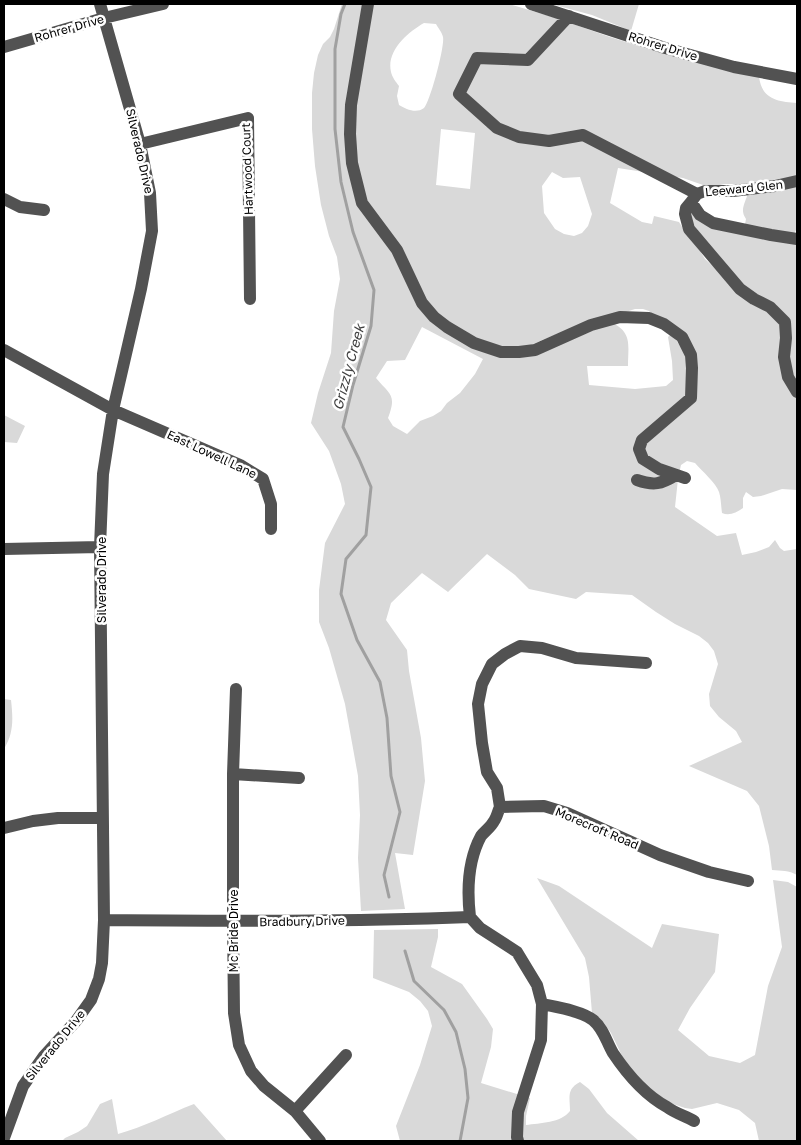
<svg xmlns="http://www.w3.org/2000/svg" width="801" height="1145" font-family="'Golos Text',sans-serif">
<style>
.green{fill:#d9d9d9;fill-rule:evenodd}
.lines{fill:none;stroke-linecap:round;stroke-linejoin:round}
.stream{stroke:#a0a0a0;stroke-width:3}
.minor{stroke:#525252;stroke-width:12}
.labels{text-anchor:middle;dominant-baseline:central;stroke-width:5;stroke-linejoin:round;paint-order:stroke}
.street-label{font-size:12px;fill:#000;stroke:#fff}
.water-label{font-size:14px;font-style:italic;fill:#414141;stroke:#fff}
</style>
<rect width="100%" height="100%" fill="#fff"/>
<path class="green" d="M 342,4 L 509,4 L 556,18 L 610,37 L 667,55 L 759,76 C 761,99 778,102 797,103 L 797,212 L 796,213 L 796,230 L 793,236 L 797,242 L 797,490 L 782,489 L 761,496 L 753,497 L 746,492 L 743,498 L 743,508 C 736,513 729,516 722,513 C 721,506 721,498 719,492 C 716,483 702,471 695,463 L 687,461 L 681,465 L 678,479 L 675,507 L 717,536 L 736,533 L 742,555 L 756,552 L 769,547 L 775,540 L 780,548 L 784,551 L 797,549 L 797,875 C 789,870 781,871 772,870 L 769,846 L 759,806 L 747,791 L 689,766 L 742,742 L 736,731 L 719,717 L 710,706 L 709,694 L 718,664 L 714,651 L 708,643 L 699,636 L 675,624 L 656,612 L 632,595 L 586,592 L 576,599 L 529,589 L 515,575 L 487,554 L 448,592 L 422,573 L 391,603 L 386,620 L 407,650 L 409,671 L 421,738 L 425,781 L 413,855 L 395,853 L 405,909 L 361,911 L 358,858 L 360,815 L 358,776 L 345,704 L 329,648 L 319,622 L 319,590 L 325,543 L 345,504 L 341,484 L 329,451 L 311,423 L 318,393 L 331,353 L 334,311 L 340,279 L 337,257 L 329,236 L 321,205 L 315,166 L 312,129 L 312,93 L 314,73 L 318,55 L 323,44 L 330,37 L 334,29 ZM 424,23 L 436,24 C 438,28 442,32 443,37 C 445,46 430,102 424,108 C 416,114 406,109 399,105 L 397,96 L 399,86 C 396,82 392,77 391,72 C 386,51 408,32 424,23 ZM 441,129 L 475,133 L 470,189 L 436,185 ZM 618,168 L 683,178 L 703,185 L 716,186 L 724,184 L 735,184 L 743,186 L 748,192 C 746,203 739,209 746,219 L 743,235 L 691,212 L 691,221 L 727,271 L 762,299 L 777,305 L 777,316 L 720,273 L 705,259 L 700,251 L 684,230 L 679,222 L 654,216 L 652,224 L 642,222 L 610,203 ZM 552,172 L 563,178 L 580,177 L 592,214 L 588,226 L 582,233 L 574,236 L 564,234 L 555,229 L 544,213 L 542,186 ZM 635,309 L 643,309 L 649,311 L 693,356 L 682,349 L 676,340 L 670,335 L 668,337 L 672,361 L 673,380 L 666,386 L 635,389 L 589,385 L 587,366 L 628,366 C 628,344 633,332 609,321 L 518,354 L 526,347 L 552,336 ZM 422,327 L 483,359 L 475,374 L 460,393 L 447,403 L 441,411 L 433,416 L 420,421 L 407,434 L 393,426 L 388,418 C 397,394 390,395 376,378 L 387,361 L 405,360 Z
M 551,4 L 639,4 L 631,31 L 592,15 Z
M 4,415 L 25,426 L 17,443 L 4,442 Z
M 4,699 L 11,700 C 13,718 14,733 4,749 Z
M 537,878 L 559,886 L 652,948 L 662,924 L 719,934 L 715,972 L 690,1008 L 678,1030 L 709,1056 L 740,1063 L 755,1055 L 768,986 L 782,947 L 773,880 L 788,882 L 797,887 L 797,1141 L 759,1141 L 755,1123 L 739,1110 L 717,1103 L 692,1109 L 685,1108 L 673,1104 L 648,1090 L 625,1062 L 611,1033 L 604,1023 L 592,1013 L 589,977 L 585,958 Z
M 438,929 L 438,937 L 431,967 L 462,984 L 487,1019 L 493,1029 L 491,1047 L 481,1083 L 530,1098 L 526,1116 L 526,1125 C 540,1123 561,1123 570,1111 C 570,1098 566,1089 580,1082 L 589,1089 L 607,1113 L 639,1141 L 400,1141 L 396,1126 L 420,1065 L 432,1026 L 428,1011 L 420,1001 L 409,992 L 373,978 L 374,930 Z
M 112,1099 L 118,1134 C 144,1127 168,1114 194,1104 L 227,1141 L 62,1141 L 65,1138 L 78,1132 L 87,1126 L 100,1104 Z"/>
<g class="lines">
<path class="stream" d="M 345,4 L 341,14 L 335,49 L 335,129 L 341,182 L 353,232 L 374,290 L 371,326 L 353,385 L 343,427 L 359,459 L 371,487 L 366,535 L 346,559 L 341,594 L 357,640 L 380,682 L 387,718 L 391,776 L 400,812 L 384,875 L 389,897
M 405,951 L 414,981 L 444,1010 L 456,1032 L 465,1069 L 468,1098 L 460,1141"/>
<path class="minor" d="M 368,4 L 351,105 L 350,134 L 352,163 L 362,203 L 397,250 L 422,303 L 434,317 L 447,327 L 474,343 L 501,352 L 519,352 L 535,350 L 591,325 L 620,317 L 649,318 L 664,324 L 682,337 L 691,355 L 692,368 L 691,398 L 642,440 L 639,449 L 643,459 L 659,469 L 685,478
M 531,4 L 665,48 L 734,67 L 797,79
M 569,16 L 528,60 L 477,58 L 459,94 L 497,128 L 519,137 L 549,141 L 583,135 L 697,194
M 4,47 L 104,18 L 163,4
M 140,144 L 248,118 L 250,299
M 797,181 L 775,186 L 733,191 L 705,191 L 697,194 L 691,202 L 700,215 L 713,223 L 771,235 L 797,239
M 4,199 L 20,207 L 44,210
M 691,202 L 686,208 L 685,214 L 689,229 L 740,289 L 754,299 L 770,307 L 785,322 L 786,338 L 784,357 L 788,377 L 797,392
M 4,350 L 113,410 L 240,465 L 263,479 L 271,504 L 271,529
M 637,480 C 654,486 661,484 676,475
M 4,549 L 100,547
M 236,689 L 233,774 L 233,921 L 234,1013 L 239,1045 L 251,1071 L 264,1086 L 295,1111 L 320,1141
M 233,774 L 299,778
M 500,807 L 497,788 L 487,772 L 482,743 L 478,704 L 482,684 L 492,664 L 505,654 L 520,646 L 542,648 L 576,658 L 646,663
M 4,828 L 33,821 L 58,818 L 102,818
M 470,917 C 467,891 468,860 481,836 C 485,831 491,827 494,821 C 497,817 498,811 500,807 L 544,806 L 567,813 L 660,855 L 709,872 L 748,881
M 470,917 L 480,928 L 517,952 L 537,985 L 542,1004 L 541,1040 L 518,1112 L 517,1137 L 518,1141
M 104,920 C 226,921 348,922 470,917
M 542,1004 C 556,1007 582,1011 593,1020 C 604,1029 606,1041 613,1053 C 627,1074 645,1095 667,1107 C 675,1113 685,1116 694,1121
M 295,1111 L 346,1055
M 4,1138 L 23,1086 L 44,1056 L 76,1021 L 91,1000 L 99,979 L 102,963 L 104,920 L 100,547 L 103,474 L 113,410 L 141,289 L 152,231 L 150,193 L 140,144 L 100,4"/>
</g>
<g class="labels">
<g class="street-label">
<text transform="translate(69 28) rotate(-16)">Rohrer Drive</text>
<text transform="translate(663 46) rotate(17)">Rohrer Drive</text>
<text transform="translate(140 151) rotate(77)">Silverado Drive</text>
<text transform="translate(247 169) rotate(-92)">Hartwood Court</text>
<text transform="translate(744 188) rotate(-6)">Leeward Glen</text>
<text transform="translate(212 454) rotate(25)">East Lowell Lane</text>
<text transform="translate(101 580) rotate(-90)">Silverado Drive</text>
<text transform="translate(597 828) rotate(23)">Morecroft Road</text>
<text transform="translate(302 921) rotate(-1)">Bradbury Drive</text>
<text transform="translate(233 931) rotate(-90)">Mc Bride Drive</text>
<text transform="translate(55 1045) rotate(-51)">Silverado Drive</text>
</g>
<g class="water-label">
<text transform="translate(348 367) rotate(-75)">Grizzly Creek</text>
</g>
</g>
<rect width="801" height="1145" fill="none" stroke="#000000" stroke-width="10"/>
</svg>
